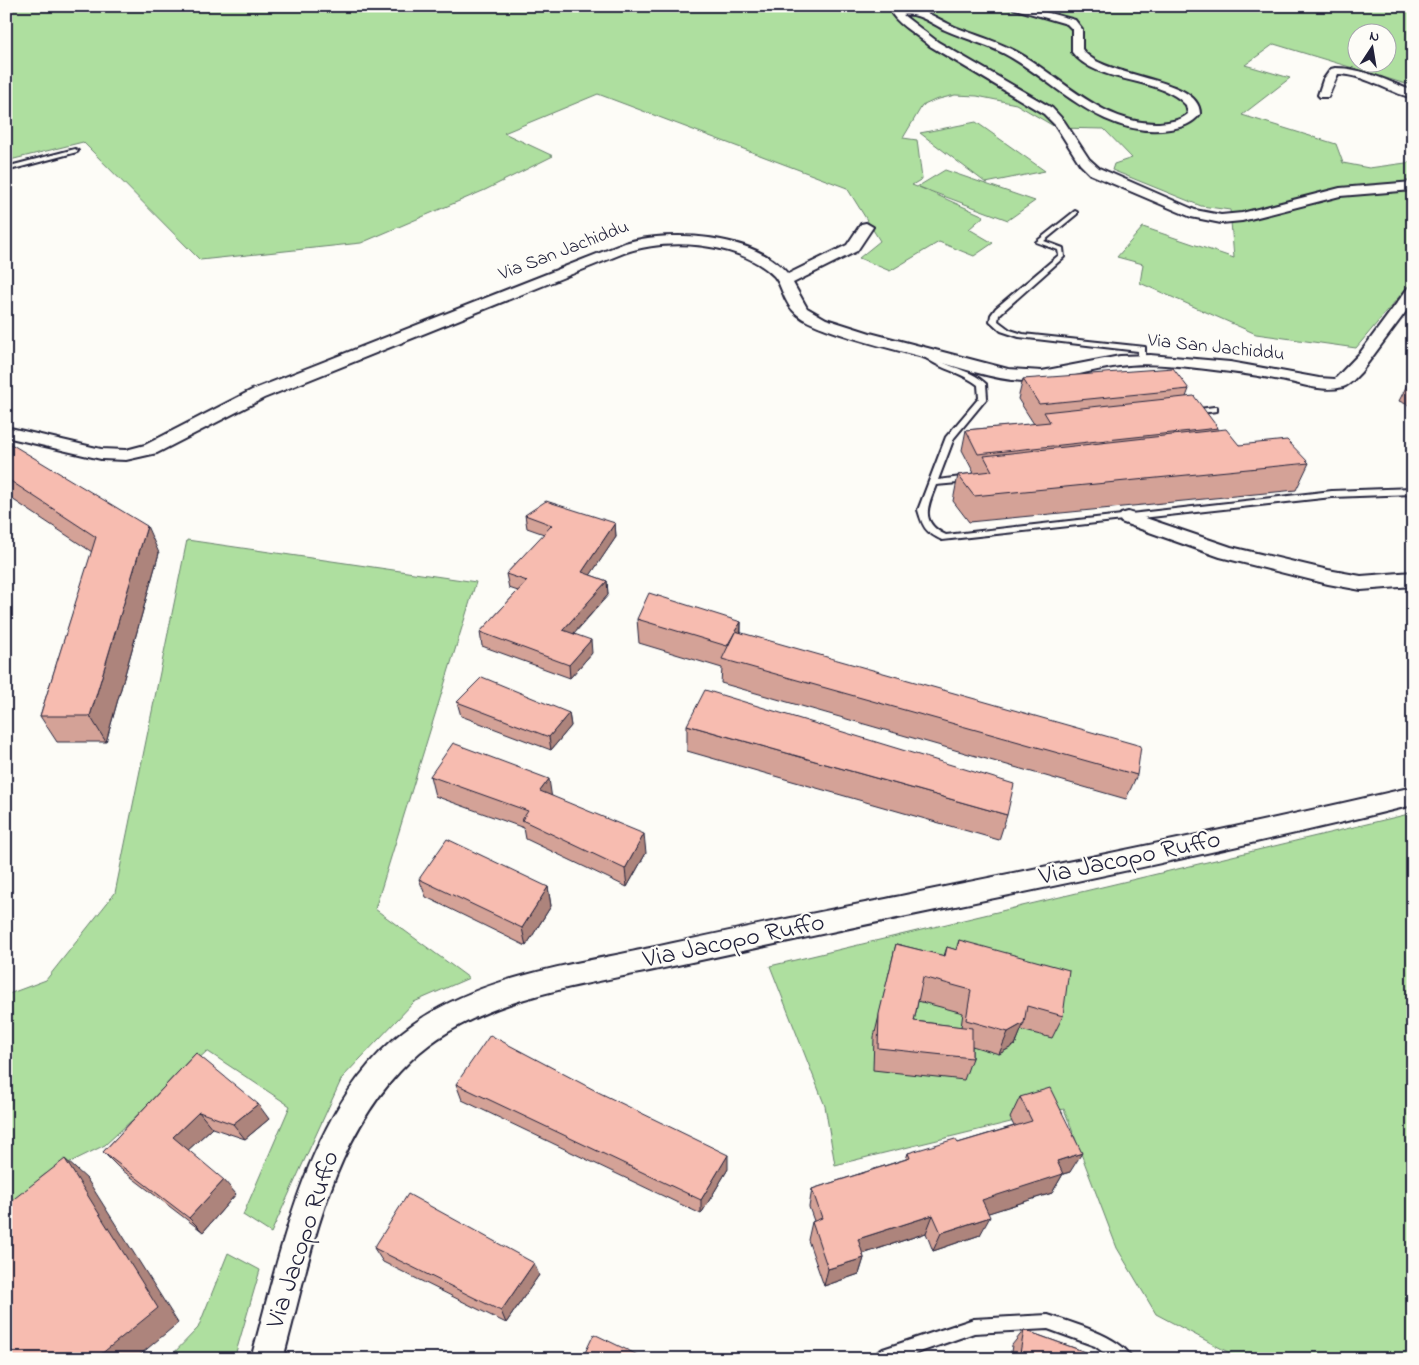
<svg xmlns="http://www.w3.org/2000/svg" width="1419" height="1365" font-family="'Indie Flower',sans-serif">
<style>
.green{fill:#aedf9f;stroke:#68806d;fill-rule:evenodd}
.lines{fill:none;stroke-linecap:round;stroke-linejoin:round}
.lane-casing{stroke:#22223b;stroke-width:4}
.street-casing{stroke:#22223b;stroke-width:4}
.lane{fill:#fdfcf7;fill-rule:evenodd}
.street{fill:#fdfcf7;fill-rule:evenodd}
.wall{fill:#d4a297;stroke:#22223b;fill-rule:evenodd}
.shaded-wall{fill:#ad847b;stroke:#22223b}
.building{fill:#f7bcb0;stroke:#22223b}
.labels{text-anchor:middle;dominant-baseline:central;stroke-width:4.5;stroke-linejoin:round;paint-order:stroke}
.far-street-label{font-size:19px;fill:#22223b;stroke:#fdfcf7}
.near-street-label{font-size:26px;fill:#22223b;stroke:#fdfcf7}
</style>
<rect width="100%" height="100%" fill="#fdfcf7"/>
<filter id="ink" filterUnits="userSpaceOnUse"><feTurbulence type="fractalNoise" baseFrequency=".02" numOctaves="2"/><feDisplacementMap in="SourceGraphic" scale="10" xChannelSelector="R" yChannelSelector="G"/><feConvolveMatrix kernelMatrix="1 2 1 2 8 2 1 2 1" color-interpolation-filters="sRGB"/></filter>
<g filter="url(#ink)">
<path class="green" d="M 6,6 L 1413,6 L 1413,85 L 1409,85 L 1274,44 L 1245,65 L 1290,78 L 1242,115 L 1336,144 L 1343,163 L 1369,168 L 1413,162 L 1413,280 L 1356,348 L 1256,334 L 1140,283 L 1143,264 L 1117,257 L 1143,227 L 1234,258 L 1230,210 L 1201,206 L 1112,170 L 1114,164 L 1132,158 L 1104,129 L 1057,128 L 1016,104 L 977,96 L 955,95 L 935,100 L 922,106 L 903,138 L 917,140 L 922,179 L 912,185 L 917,187 L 945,170 L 1035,201 L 1008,220 L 919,187 L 984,216 L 969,229 L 993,243 L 974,256 L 939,242 L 890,271 L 859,258 L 880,241 L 847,188 L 598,94 L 504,133 L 553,156 L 485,190 L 361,243 L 200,260 L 83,142 L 6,161 ZM 1356,32 L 1386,32 L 1386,62 L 1356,62 Z
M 976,122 L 1045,171 L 986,183 L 920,133 Z
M 187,540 L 476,582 L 375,909 L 469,978 L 414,1002 L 342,1078 L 271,1233 L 243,1215 L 290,1106 L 207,1051 L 105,1145 L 44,1175 L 6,1209 L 6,995 L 46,980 L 115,893 Z
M 1413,813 L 1413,1359 L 1241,1359 L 1156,1314 L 1117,1248 L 1064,1109 L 835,1165 L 825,1106 L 770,966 Z
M 228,1253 L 260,1270 L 234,1359 L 168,1359 L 198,1328 Z"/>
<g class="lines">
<defs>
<path id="lane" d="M 75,149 L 78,151 L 77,152 L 6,171 L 6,167 Z
M 1075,211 L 1077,212 L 1077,214 L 1044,241 L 1063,248 L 1064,257 L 1002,312 L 999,315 L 998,321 L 1010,330 L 1023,334 L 1145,347 L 1145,362 L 1142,362 L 1138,360 L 1138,351 L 1019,337 L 1001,331 L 990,321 L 991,315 L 996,308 L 1059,255 L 1058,250 L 1036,242 Z
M 920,349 C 928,349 933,357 940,361 C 955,369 973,371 986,384 L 987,398 L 954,438 L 938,480 L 969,476 L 973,479 L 969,482 L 936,485 C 927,507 920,523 946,535 L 1332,491 L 1413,488 L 1413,494 L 1332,497 L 942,540 C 925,532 923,527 918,510 L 946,437 L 979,398 L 978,385 C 960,371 937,369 920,353 Z
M 1214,407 L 1217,407 L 1217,411 L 1192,414 L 1188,412 L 1192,410 Z
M 1048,1315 C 1070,1322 1123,1337 1132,1359 L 1112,1359 L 1095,1346 L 1048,1329 L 974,1333 L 900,1359 L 876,1359 L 875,1357 L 878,1352 L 883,1349 L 974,1319 Z"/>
<path id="street" d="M 1005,6 L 1023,6 L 1075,20 L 1082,29 L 1082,49 C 1101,79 1201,76 1200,114 C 1192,124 1183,127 1170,129 C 1106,139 1062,88 1012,58 C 991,45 967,40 945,30 C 932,24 918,12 903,15 L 938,42 L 1052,108 L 1064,121 L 1089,159 L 1099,168 L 1195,210 L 1221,215 L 1242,213 L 1340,188 L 1413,182 L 1413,190 L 1340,196 L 1242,221 L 1221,223 L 1191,217 L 1090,174 L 1080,164 L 1056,126 L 1044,114 L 930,46 C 918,35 901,27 892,14 C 897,8 905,7 913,9 C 928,11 941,21 955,27 C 977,36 1001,42 1022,55 C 1065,81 1105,125 1159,123 C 1169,122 1180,121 1188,114 L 1186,105 C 1161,76 1097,85 1072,52 L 1072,29 L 1067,24 Z
M 1335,68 C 1363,68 1387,81 1413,91 L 1413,98 C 1387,92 1366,75 1338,74 L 1328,97 L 1320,97 L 1318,95 L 1323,80 L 1331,69 Z
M 866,223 L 873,227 L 857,251 L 793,283 L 807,308 L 826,319 L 870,333 L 1008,369 L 1042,371 L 1120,356 L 1150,355 L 1230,362 L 1319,378 L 1335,379 L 1360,353 L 1408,288 L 1413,287 L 1413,302 L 1361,372 C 1355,378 1350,385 1343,387 C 1322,393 1300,383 1280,380 C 1256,375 1231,372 1206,369 C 1177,366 1148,362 1119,366 C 1090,370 1063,380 1033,381 C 998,382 963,368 929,359 C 895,349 860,342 826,329 C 810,323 794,317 786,300 C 782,292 780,283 774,276 C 740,242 667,237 624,253 L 264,398 L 157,453 L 126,460 L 101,459 L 6,437 L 6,427 L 101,449 L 126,450 L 145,445 L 252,390 L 625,243 C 670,229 755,234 788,274 L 847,245 L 861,224 Z
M 1128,512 L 1231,547 L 1328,570 L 1361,576 L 1413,572 L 1413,586 L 1361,590 L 1328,584 L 1220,557 L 1121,522 L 1119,518 L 1121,514 Z
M 1413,787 L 1413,805 C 1255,844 1095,878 936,910 C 848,928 761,947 673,966 C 587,985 478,996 411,1060 C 330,1137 311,1255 283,1359 L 251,1359 C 281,1251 306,1117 393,1040 C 463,978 563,967 650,948 C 729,931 807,914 886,899 C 1062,863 1238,828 1413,787 Z"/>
</defs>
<use href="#lane" class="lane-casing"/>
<use href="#street" class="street-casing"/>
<use href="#lane" class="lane"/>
<use href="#street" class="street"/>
</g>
<path class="wall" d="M 1413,375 L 1413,407 L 1399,401 L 1411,377 Z
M 1023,379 L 1189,389 L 1186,397 L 1218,428 L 1218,430 L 1239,445 L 1309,463 L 1296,490 L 969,522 L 953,501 L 958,475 L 974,473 L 962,450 L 966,430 L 1034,424 L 1018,399 Z
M 6,441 L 159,553 L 106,742 L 57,742 L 40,716 L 92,552 L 6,495 Z
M 525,515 L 615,523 L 616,537 L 590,575 L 607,581 L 608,595 L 574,634 L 592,653 L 570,678 L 482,646 L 480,632 L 518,591 L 509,588 L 506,574 L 544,534 L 527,528 Z
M 637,619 L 741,622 L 741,633 L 1137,775 L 1126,799 L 721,683 L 722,668 L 639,643 Z
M 457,702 L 569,713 L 571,726 L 551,750 L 461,716 Z
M 687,725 L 1007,815 L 999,840 L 687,751 Z
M 430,776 L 552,796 L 646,853 L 627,887 L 526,839 L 524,828 L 435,796 Z
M 419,879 L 548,887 L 551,906 L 526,946 L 426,897 Z
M 959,940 L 1063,1016 L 1052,1038 L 1021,1030 L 1015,1045 L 999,1054 L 972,1046 L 972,1058 L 964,1080 L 873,1070 L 874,1037 L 896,944 L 944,956 L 947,947 L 956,950 ZM 918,1001 L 963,1013 L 961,1027 L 914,1021 Z
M 196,1053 L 269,1119 L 245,1139 L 212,1128 L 188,1150 L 236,1194 L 203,1232 L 118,1167 L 103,1152 Z
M 456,1084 L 728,1169 L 701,1214 L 462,1100 Z
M 1020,1097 L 1070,1172 L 1063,1174 L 1052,1193 L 988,1213 L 980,1235 L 933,1251 L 926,1233 L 863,1254 L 864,1258 L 859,1274 L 824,1286 L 808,1240 L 812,1222 L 814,1221 L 809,1207 L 812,1189 L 906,1159 L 908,1153 L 958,1143 L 1014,1126 L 1010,1118 Z
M 374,1248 L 539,1275 L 506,1323 L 383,1262 Z
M 1024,1330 L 1105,1359 L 1010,1359 L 1012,1345 Z"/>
<path class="shaded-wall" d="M 615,523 L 616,537 L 583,586 L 582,572 Z
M 147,526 L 159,553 L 106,742 L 90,716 Z
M 607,581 L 608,595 L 565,643 L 563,630 Z
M 741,622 L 740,646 L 735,631 Z
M 591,640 L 592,653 L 570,678 L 569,665 Z
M 569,713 L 571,726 L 551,750 L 549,737 Z
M 549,779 L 552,799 L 540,791 Z
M 644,834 L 646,853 L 627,887 L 625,869 Z
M 548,887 L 551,906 L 526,946 L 522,928 Z
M 1024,1023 L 1015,1045 L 999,1054 L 1008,1032 Z
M 258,1104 L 269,1119 L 245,1139 L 233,1124 Z
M 199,1112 L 212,1128 L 186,1152 L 173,1137 Z
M 1082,1153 L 1070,1172 L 1063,1174 L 1052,1193 L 973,1218 L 982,1200 L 1057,1161 Z
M 728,1155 L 728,1169 L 701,1214 L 701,1200 Z
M 65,1159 L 87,1179 L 178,1323 L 135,1359 L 95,1359 Z
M 224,1180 L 236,1194 L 203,1232 L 189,1218 Z
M 933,1215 L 926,1233 L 853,1257 L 858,1239 Z
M 990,1217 L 980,1235 L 933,1251 L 941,1233 Z
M 864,1258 L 859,1274 L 824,1286 L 828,1269 Z
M 534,1263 L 539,1275 L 506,1323 L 501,1311 Z"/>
<path class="building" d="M 1173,368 L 1189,389 L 1039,404 L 1023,379 Z
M 1194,396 L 1218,428 L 978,454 L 966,430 L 1050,422 L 1044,412 Z
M 1226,429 L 1239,445 L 1287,440 L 1309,463 L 974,496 L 958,475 L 992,471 L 984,456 Z
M 6,441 L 147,526 L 90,716 L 40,716 L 96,537 L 6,478 Z
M 546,501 L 615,523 L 582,572 L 607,581 L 563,630 L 591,640 L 569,665 L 480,632 L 527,581 L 506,574 L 552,525 L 525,515 Z
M 649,593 L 741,622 L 735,631 L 1141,746 L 1137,775 L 722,659 L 735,632 L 727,646 L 637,619 Z
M 482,677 L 569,713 L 549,737 L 457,702 Z
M 705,690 L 1014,784 L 1007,815 L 687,725 Z
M 453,743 L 549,779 L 540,791 L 644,834 L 625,869 L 522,820 L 528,811 L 430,776 Z
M 447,839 L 548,887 L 522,928 L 419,879 Z
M 959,940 L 1069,970 L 1063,1016 L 1027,1006 L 1024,1023 L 1008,1032 L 966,1020 L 971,990 L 923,977 L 914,1021 L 972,1028 L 972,1058 L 878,1048 L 879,1014 L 896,944 L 945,956 L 947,947 L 957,950 Z
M 490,1035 L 598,1092 L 728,1155 L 701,1200 L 456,1084 Z
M 196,1053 L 258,1104 L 233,1124 L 199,1112 L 173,1137 L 224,1180 L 189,1218 L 103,1152 Z
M 1050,1088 L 1082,1153 L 1057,1161 L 1063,1174 L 982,1200 L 990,1217 L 941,1233 L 933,1215 L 858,1239 L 864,1258 L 828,1269 L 812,1222 L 822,1218 L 812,1189 L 910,1158 L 908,1153 L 955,1139 L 958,1143 L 1032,1121 L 1020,1097 Z
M 65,1159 L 158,1308 L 95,1359 L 6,1359 L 6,1205 Z
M 408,1194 L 534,1263 L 501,1311 L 374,1248 Z
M 1024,1330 L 1105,1359 L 1019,1359 Z
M 594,1334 L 646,1359 L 582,1359 Z"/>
</g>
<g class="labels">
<g class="far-street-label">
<text transform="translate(564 251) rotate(-21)">Via San Jachiddu</text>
<text transform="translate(1216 348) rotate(6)">Via San Jachiddu</text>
</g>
<g class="near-street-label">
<text transform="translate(1130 859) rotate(-12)">Via Jacopo Ruffo</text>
<text transform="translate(734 942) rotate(-12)">Via Jacopo Ruffo</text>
<text transform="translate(304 1240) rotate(-72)">Via Jacopo Ruffo</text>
</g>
</g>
<rect width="1419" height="1365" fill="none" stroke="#fdfcf7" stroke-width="25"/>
<rect x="12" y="12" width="1394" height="1340" fill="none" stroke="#22223b" stroke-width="2" filter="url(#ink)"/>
<g transform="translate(1372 48) rotate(12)"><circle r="24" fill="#fdfcf7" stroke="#a5a5ac"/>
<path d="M0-4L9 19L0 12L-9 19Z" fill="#22223b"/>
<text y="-8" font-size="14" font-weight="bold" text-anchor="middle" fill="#22223b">N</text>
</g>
</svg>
